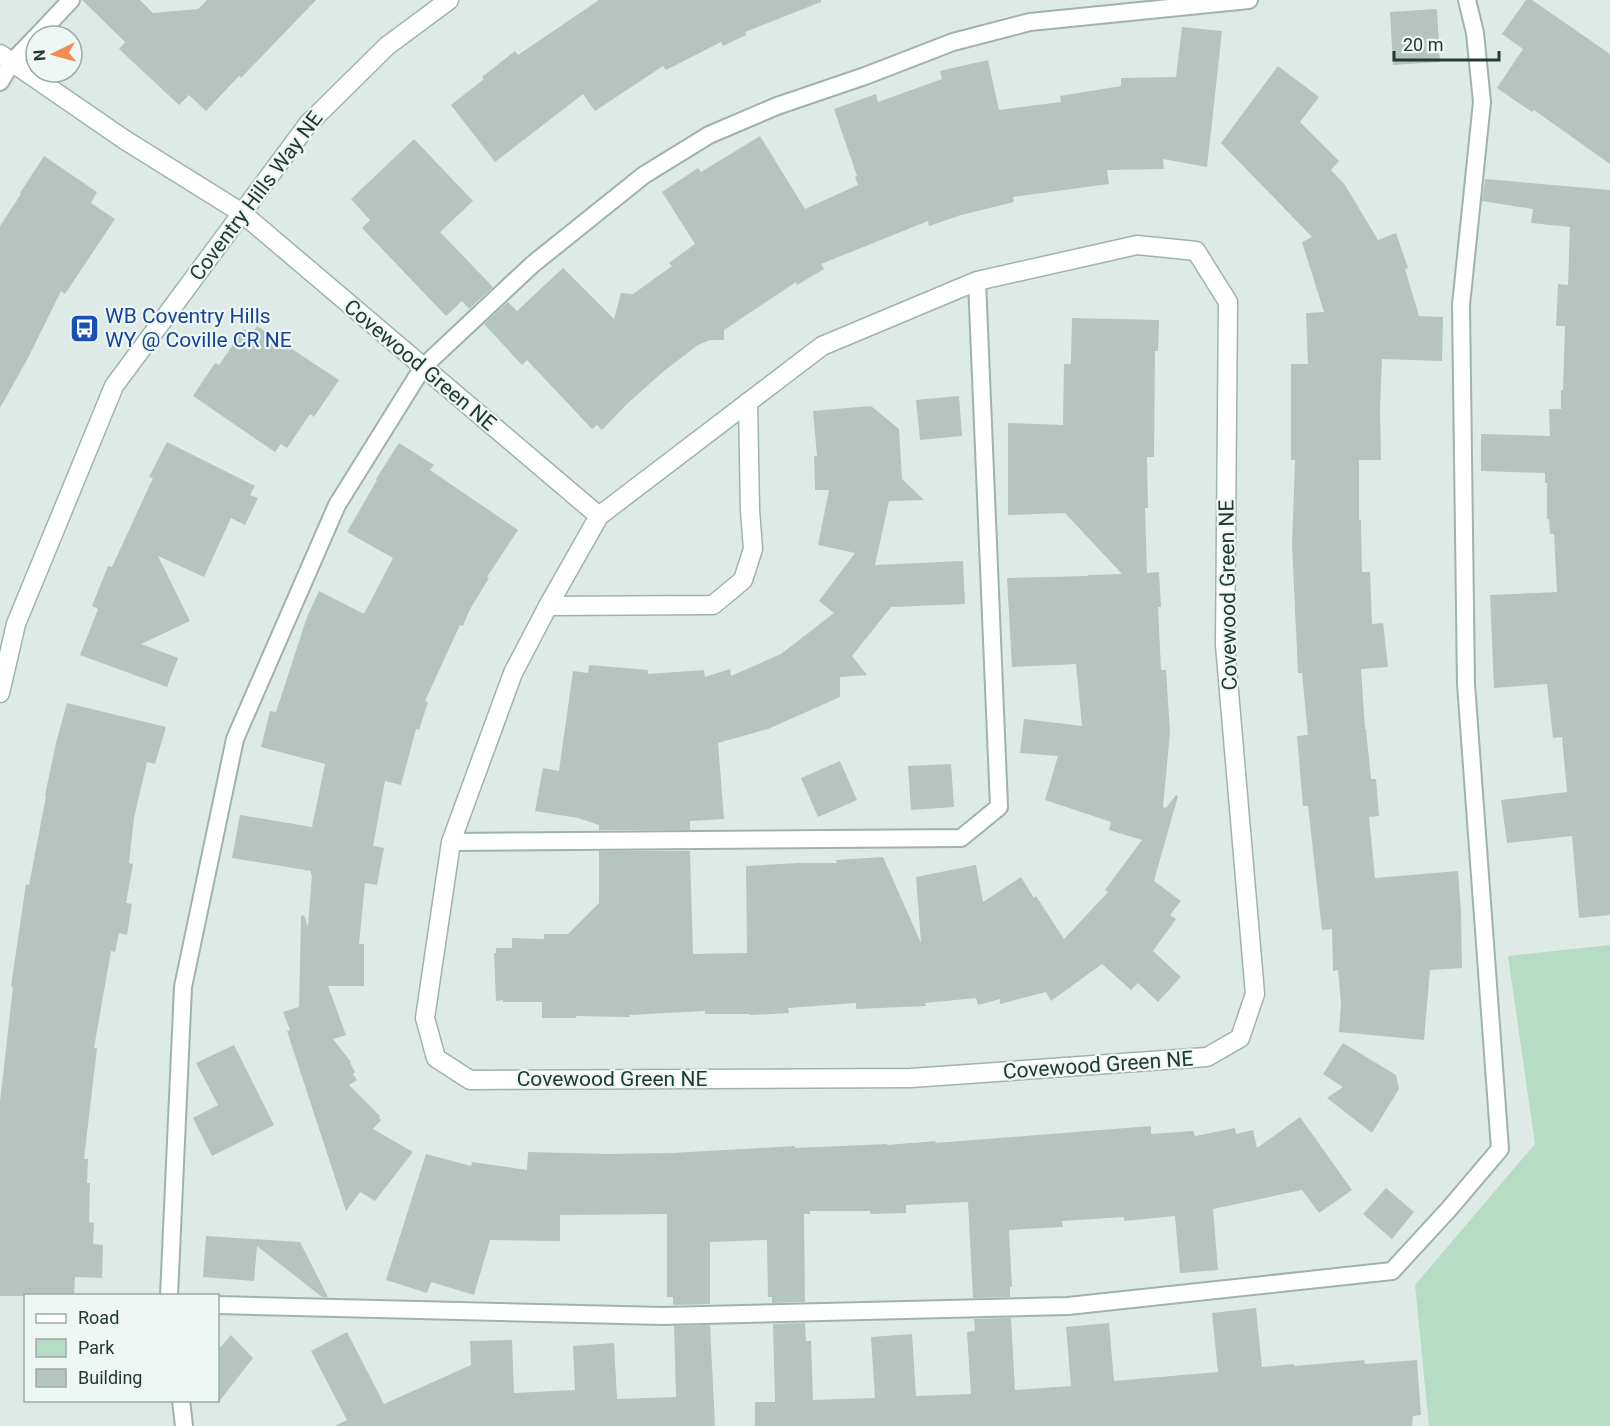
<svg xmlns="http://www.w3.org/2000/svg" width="1610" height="1426" font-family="Roboto,sans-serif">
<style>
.green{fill:#b7dcc5}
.building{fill:#b4c5bf}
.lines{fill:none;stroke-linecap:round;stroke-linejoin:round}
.lane-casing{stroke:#a1b2ad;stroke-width:20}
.street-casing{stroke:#a1b2ad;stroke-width:21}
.secondary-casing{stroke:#9eb6af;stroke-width:21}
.lane{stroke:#fff;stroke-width:16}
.street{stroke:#fff;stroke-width:18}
.secondary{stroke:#fff;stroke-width:18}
.labels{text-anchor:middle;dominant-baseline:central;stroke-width:4.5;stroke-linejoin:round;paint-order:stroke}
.street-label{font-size:21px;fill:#203a35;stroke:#eff7f4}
.transit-label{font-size:21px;fill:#164399;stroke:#eff7f4;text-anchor:start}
</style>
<rect width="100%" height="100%" fill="#deeae6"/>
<path class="green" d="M 1610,945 L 1610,1426 L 1429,1426 L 1415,1285 L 1535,1144 L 1508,956 Z"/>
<path class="building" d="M 82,0 L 140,0 L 153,13 L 198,9 L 207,0 L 316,0 L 241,78 L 239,76 L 206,111 L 189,95 L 179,105 L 119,49 L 125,42 Z
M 599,0 L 821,0 L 821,2 L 745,32 L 746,35 L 723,46 L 721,42 L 666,70 L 663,66 L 595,111 L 583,94 L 495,162 L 451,105 L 484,79 L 482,77 L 515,51 L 518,55 Z
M 1526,0 L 1532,0 L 1610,54 L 1610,164 L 1534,110 L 1532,112 L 1497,88 L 1523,49 L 1502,34 Z
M 1437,9 L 1440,62 L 1393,65 L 1390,12 Z
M 1182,27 L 1222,31 L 1207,167 L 1163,159 L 1164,169 L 1107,170 L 1109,184 L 1013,197 L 1014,202 L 961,215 L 929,226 L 928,221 L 821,264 L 824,269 L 797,285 L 796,282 L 724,330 L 724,340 L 710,340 L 698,345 L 664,371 L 628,403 L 602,430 L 597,425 L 592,429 L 527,360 L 522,365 L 484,324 L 508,302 L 517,311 L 563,268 L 614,319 L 621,293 L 633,294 L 672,266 L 669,263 L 695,244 L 662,192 L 698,168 L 701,172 L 760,136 L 805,209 L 858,185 L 855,177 L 857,176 L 834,109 L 876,94 L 878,102 L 942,79 L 940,71 L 988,60 L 999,110 L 1061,102 L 1060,96 L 1121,86 L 1121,78 L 1176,77 Z
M 1278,66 L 1319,97 L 1300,122 L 1339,161 L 1331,170 L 1345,185 L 1378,240 L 1396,233 L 1408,268 L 1405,269 L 1419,316 L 1443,317 L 1442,361 L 1382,359 L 1380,409 L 1381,460 L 1359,460 L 1359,520 L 1361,520 L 1362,572 L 1370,572 L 1372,624 L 1383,623 L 1388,667 L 1361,669 L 1365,729 L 1366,729 L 1371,779 L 1376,779 L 1379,816 L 1369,817 L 1375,878 L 1458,871 L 1461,912 L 1462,968 L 1430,970 L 1424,1040 L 1339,1032 L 1341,1004 L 1338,970 L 1333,971 L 1332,929 L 1322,930 L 1308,806 L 1303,806 L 1297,736 L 1308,735 L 1302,673 L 1298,673 L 1297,651 L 1292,545 L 1295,460 L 1291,460 L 1291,364 L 1308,364 L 1306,313 L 1324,312 L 1302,242 L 1312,237 L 1221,143 Z
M 414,139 L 473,201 L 440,232 L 493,287 L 469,309 L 462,301 L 446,316 L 362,228 L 370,220 L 351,199 Z
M 44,156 L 97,192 L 91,203 L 115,219 L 65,294 L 61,291 L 28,358 L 0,408 L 0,226 L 21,194 L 20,193 Z
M 1485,179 L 1610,190 L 1610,915 L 1579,918 L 1572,836 L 1507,843 L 1501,800 L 1567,792 L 1562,737 L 1553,738 L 1547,684 L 1494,688 L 1490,595 L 1557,592 L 1554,534 L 1550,534 L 1549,519 L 1547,519 L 1547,483 L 1545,483 L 1545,473 L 1481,471 L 1481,434 L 1550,436 L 1549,409 L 1561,409 L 1561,390 L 1563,390 L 1565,326 L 1556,326 L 1558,284 L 1568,285 L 1570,227 L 1531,223 L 1533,209 L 1482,201 Z
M 1072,318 L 1159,320 L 1158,351 L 1155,351 L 1154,457 L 1147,457 L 1148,508 L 1145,508 L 1147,573 L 1159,572 L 1161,607 L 1158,607 L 1161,670 L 1166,670 L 1170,732 L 1163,807 L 1166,808 L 1176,795 L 1178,796 L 1154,881 L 1181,901 L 1170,915 L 1176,919 L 1153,951 L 1181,977 L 1158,1002 L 1138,983 L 1131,990 L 1102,964 L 1051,1001 L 1046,992 L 1000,1004 L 1000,999 L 978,1005 L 976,998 L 925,1003 L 926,1006 L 856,1009 L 856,1003 L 788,1008 L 789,1013 L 750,1015 L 750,1014 L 705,1014 L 705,1011 L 629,1015 L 630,1017 L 576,1016 L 576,1018 L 542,1018 L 542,1002 L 503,1002 L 503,1000 L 496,1001 L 494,953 L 496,953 L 496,948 L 512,948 L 512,938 L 544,939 L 544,934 L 568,934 L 599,903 L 599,851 L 690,851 L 693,954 L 747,953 L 746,866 L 800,863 L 837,863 L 836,860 L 883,857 L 921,943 L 916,877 L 976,865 L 983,902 L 1021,877 L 1034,898 L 1036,896 L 1064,939 L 1108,892 L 1105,890 L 1142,840 L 1109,830 L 1111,822 L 1045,800 L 1058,756 L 1020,753 L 1024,719 L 1082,726 L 1076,664 L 1012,667 L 1007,578 L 1088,576 L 1088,575 L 1122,574 L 1065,513 L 1008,515 L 1008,423 L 1063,425 L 1064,364 L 1071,364 Z
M 257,326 L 339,380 L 314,417 L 310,414 L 287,448 L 281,444 L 275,452 L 193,396 L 215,363 L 219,365 L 244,329 L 252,334 Z
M 959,396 L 962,436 L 920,440 L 916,400 Z
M 871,406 L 899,429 L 902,479 L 924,500 L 889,501 L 875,565 L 963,561 L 965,604 L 891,607 L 852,656 L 867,675 L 840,677 L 840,697 L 768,729 L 718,743 L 724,819 L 690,821 L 690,830 L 599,830 L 599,825 L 578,818 L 535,811 L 543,768 L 559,771 L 573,671 L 588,673 L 589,665 L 648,670 L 648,674 L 704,670 L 705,677 L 730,669 L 731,676 L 781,654 L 834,613 L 819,601 L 855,553 L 818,545 L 829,490 L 815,490 L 814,456 L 817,456 L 813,411 Z
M 167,442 L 255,486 L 250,495 L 258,498 L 245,525 L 231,518 L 204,577 L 158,556 L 190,621 L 141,644 L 178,658 L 167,687 L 80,655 L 98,609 L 92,606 L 108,566 L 112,567 L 153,478 L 149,477 Z
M 399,443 L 434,465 L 430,470 L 518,530 L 487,577 L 489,578 L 469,611 L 463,626 L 460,625 L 425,701 L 428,702 L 419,730 L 416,729 L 401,785 L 385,781 L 373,846 L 384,848 L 377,885 L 365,883 L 359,944 L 364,944 L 364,986 L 328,986 L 346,1035 L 333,1039 L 351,1062 L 350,1063 L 355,1072 L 353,1074 L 357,1080 L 349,1085 L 380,1116 L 379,1118 L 381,1120 L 373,1129 L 413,1152 L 375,1201 L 360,1192 L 346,1211 L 287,1031 L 290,1030 L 283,1012 L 299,1007 L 301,916 L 304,915 L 308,927 L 312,875 L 311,875 L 311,871 L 232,858 L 240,815 L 312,827 L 325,764 L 261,747 L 270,711 L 276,712 L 307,617 L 319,591 L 364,614 L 393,558 L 347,532 L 377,480 L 376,479 Z
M 67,703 L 166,727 L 155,764 L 147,762 L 134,818 L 129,863 L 133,864 L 126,903 L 132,904 L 127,935 L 119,933 L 115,952 L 111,951 L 94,1048 L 97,1048 L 84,1159 L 88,1159 L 87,1183 L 90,1183 L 89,1222 L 94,1223 L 93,1244 L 103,1245 L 102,1278 L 75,1277 L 74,1296 L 0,1296 L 0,1102 L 13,987 L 11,986 L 26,884 L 29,885 L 46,796 L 45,795 L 56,743 Z
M 840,761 L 857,800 L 818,817 L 801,778 Z
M 951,764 L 954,807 L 911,810 L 908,766 Z
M 1343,1043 L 1396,1075 L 1399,1089 L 1372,1133 L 1327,1098 L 1343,1087 L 1323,1074 Z
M 234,1045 L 274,1125 L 212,1156 L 193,1118 L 218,1105 L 196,1063 Z
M 1300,1117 L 1352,1190 L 1319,1213 L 1302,1190 L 1213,1209 L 1218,1270 L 1180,1273 L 1175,1216 L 1124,1221 L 1124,1217 L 1062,1221 L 1063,1227 L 1009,1230 L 1012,1287 L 1010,1287 L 1010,1297 L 973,1298 L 968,1202 L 906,1205 L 906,1213 L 871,1214 L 870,1211 L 810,1211 L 810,1214 L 804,1214 L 805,1302 L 772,1303 L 772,1297 L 768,1297 L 767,1240 L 710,1242 L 710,1304 L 673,1305 L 673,1297 L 667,1297 L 667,1214 L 560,1215 L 560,1241 L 490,1240 L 474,1295 L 431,1282 L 427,1293 L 386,1280 L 426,1154 L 471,1166 L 472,1162 L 527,1170 L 528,1152 L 608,1154 L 672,1153 L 795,1146 L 795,1148 L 887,1144 L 887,1145 L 936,1141 L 935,1143 L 1151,1126 L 1151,1134 L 1193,1131 L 1195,1136 L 1235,1128 L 1236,1134 L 1253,1130 L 1257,1148 Z
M 1386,1188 L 1414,1212 L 1392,1239 L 1363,1214 Z
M 206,1236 L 300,1242 L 328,1297 L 322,1297 L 257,1246 L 254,1281 L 203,1277 Z
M 1256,1308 L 1262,1367 L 1294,1364 L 1294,1366 L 1364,1360 L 1365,1364 L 1417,1360 L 1421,1415 L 1413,1416 L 1412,1426 L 755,1426 L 755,1402 L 775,1402 L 773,1324 L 805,1323 L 806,1341 L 811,1341 L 813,1400 L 875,1398 L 871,1337 L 912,1334 L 916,1396 L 971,1394 L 967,1332 L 975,1331 L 974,1319 L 1011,1318 L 1015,1390 L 1071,1386 L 1066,1327 L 1109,1323 L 1114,1381 L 1218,1372 L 1212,1313 Z
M 710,1325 L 715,1426 L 335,1426 L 347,1420 L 311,1351 L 347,1332 L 384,1404 L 471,1365 L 470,1341 L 512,1340 L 514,1393 L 575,1390 L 573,1346 L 614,1343 L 617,1399 L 676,1397 L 674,1326 Z
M 231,1335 L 253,1358 L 218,1403 L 218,1350 Z"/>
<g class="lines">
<defs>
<path id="lane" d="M 37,36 L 71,0
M 0,82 L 12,62 L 36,37
M 451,842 L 961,838 L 999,807 L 977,281
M 169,1296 L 183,987 L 235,739 L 337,505 L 423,367 L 533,264 L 644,175 L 709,135 L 777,106 L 865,76 L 953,42 L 1030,22 L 1249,0
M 218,1305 L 663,1316 L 1068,1306 L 1392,1271 L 1449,1209 L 1500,1149 L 1466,684 L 1461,305 L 1482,102 L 1475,33 L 1467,0
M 181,1400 L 184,1426"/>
<path id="street" d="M 0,54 L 125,140 L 242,213 L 599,516
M 1137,245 L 1196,251 L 1228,302 L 1225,645 L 1255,994 L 1240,1038 L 1207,1057 L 911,1078 L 470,1080 L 436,1058 L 425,1018 L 451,842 L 513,673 L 548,606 L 599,516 L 822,346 L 977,281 Z
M 548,606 L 713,605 L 743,580 L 753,549 L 750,510 L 748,402"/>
<path id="secondary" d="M 0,693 L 16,624 L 114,386 L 308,124 L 387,46 L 449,0"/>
</defs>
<use href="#lane" class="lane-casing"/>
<use href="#street" class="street-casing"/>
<use href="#secondary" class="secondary-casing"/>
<use href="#lane" class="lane"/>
<use href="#street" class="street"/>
<use href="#secondary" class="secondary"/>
</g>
<defs>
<symbol id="bus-square" viewBox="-11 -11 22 22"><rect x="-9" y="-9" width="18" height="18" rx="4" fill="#1a4fb4" stroke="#eff7f4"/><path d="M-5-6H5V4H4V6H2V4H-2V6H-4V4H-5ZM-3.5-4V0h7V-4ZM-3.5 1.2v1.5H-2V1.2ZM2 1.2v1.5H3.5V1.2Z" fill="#fff"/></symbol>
</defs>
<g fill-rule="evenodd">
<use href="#bus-square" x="68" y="312" width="33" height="33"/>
</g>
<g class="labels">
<g class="street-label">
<text transform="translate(256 196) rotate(-53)">Coventry Hills Way NE</text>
<text transform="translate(420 365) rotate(40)">Covewood Green NE</text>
<text transform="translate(1228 595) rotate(-91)">Covewood Green NE</text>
<text transform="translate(1098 1065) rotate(-4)">Covewood Green NE</text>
<text x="612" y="1079">Covewood Green NE</text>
</g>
<g class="transit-label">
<text x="105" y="316">WB Coventry Hills<tspan x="105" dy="24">WY @ Coville CR NE</tspan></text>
</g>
</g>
<rect x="24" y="1294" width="195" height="108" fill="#eff7f4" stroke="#9caba8" stroke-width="1.5"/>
<rect x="36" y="1314" width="30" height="9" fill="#ffffff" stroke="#9caba8" stroke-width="1.5"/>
<text x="78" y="1324" font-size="18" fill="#203a35">Road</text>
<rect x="36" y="1339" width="30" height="18" fill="#b7dcc5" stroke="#9caba8" stroke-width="1.5"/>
<text x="78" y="1354" font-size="18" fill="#203a35">Park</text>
<rect x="36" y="1369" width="30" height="18" fill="#b4c5bf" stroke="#9caba8" stroke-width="1.5"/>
<text x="78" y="1384" font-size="18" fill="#203a35">Building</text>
<g transform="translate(54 54) rotate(265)"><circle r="28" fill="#eff7f4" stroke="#9caba8" stroke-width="1.5"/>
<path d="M0-4.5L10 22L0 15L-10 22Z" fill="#f28c54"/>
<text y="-9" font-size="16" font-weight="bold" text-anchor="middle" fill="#203a35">N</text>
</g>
<path d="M1394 51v9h105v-9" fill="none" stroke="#203a35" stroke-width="3"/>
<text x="1403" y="51" font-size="18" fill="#203a35" stroke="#eff7f4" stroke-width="4.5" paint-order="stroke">20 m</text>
</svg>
